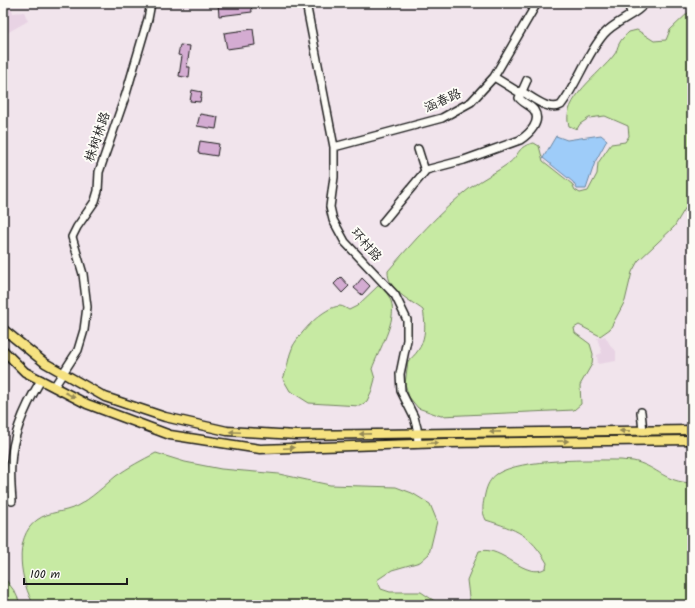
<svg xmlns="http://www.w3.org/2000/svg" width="695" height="608" font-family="Kalam,'LXGW WenKai TC',sans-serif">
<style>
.built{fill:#e8d3e4}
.green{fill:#c7eaa3;stroke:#728360}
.water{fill:#9eccf9;stroke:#6a86a1}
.building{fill:#d4acd2;stroke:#1c1c1c}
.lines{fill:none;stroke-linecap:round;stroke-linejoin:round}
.minor-casing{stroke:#1c1c1c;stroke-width:10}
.major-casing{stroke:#1c1c1c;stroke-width:11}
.minor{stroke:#fdfcf7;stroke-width:7}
.major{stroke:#f6e281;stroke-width:8}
.oneway{fill:#948954}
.labels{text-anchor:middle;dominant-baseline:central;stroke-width:4;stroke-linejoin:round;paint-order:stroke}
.street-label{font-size:13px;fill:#1c1c1c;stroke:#fdfcf7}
</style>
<rect width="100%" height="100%" fill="#f1e4ec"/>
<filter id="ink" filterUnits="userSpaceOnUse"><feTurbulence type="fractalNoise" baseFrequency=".025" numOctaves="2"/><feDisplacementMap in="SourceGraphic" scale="8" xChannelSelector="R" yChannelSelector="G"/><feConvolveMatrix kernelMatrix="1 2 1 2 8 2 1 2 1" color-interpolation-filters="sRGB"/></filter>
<g filter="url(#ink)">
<path class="built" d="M 3,3 L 10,3 L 13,13 L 24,12 L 28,21 L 5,34 L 3,33 Z
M 605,336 L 612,348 L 616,351 L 616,361 L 598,364 L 597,355 L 602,353 L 597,338 Z"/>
<path class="green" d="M 692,9 L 692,203 L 686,207 L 674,227 L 638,261 L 632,272 L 625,301 L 610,329 L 600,336 L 579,325 L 574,328 L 575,333 L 590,344 L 593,354 L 592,364 L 580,385 L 581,404 L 574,410 L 441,416 L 418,408 L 409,397 L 405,384 L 408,361 C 425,348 427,330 423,310 C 410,300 387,290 388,271 C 414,241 439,212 470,188 C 482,179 497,172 509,163 C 520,155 517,146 534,143 L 539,146 L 543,161 L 572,184 L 575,190 L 580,193 L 588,191 L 597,174 L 598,163 L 611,144 L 625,142 L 629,136 L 628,126 L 605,116 L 589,118 L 580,124 L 577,129 L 569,126 C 560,100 601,73 614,55 C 617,52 617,47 619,44 C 621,39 626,35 629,32 L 637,30 L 654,41 L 666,40 L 670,30 Z
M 378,286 L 380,286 C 385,291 389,295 391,301 C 398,320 378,351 372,369 L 375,379 L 372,390 L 367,401 L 360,406 L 309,403 L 290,391 L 283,379 C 288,369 288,356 293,346 C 301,332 323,307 340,306 C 343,306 347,309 349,310 L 357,306 Z
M 156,453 L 185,462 L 221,469 L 279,474 L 330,485 L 396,487 L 412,493 L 430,504 L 437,521 L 429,554 L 420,562 L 392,570 L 377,580 L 381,589 L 390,592 L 421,592 L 436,602 L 436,605 L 34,605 C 21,583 12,538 37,520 C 49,511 64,513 77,506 C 92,498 104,486 116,476 C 129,467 142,460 156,453 Z
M 621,460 C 626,461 632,460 637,462 C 658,468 665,482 692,483 L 692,605 L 470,605 L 467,580 L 479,551 C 503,545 525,581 546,568 L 547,563 C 530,534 517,530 486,520 C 481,510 483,505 485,494 C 487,485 490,479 497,474 C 522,458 591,460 621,460 Z
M 3,576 L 15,592 L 21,605 L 3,605 Z"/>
<path class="water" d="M 601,135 L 607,140 L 595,162 L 586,189 L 577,189 L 573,182 L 543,158 L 556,136 L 567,140 Z"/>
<path class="building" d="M 218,3 L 251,3 L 252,12 L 219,16 Z
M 253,29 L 255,45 L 227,49 L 224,33 Z
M 180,45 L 190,46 L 187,67 L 190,67 L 189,78 L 179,76 L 182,56 L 178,55 Z
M 192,90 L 202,92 L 200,102 L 190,101 Z
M 200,114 L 218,117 L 216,129 L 197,126 Z
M 200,141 L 219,144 L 217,156 L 198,153 Z
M 341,277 L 349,286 L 342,293 L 334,284 Z
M 362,278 L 370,286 L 362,295 L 354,288 Z"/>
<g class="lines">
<defs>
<path id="minor" d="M 306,3 L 334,147 L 334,177 L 330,207 L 333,220 L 345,242 L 395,295 L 407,320 L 407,340 L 400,374 L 401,391 L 414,417 L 417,428 L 418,444
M 628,3 L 631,13
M 494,77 L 520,93
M 521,91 C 532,97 549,112 561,105 C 578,83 586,55 604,34 C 615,21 637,15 645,3
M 334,147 L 442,118 L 471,102 L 494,77 L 537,3
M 418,149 L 425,171
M 383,222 L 426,170 L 464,160 L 520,140 C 529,134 542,122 534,110 C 530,105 523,103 519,98 L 527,80
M 54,387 L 78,350 L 84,330 L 87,307 L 83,274 L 72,237 L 77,227 L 95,201 L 98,191 L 99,172 L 126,94 L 148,19 L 151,3
M 641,412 L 643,431
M 12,501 C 11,489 10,476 11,464 C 12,434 26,405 41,380"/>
<path id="major" d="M 3,329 L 45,363 L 105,397 L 165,417 L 227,431 L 296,435 L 692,430
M 3,350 L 25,372 L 87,404 L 170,435 L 260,449 L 445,443 L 692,440"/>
</defs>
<use href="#minor" class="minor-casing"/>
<use href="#major" class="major-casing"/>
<use href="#minor" class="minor"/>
<use href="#major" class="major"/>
</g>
<defs><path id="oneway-solid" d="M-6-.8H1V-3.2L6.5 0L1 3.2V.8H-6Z"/></defs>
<g class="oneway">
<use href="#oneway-solid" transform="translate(70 395) rotate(28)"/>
<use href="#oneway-solid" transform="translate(625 431) rotate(179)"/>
<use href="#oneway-solid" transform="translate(235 432) rotate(-177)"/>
<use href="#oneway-solid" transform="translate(495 432) rotate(179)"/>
<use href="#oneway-solid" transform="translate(365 434) rotate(179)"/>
<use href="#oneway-solid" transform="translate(563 441) rotate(-1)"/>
<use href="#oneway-solid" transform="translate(433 443) rotate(-2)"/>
<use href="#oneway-solid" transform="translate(289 448) rotate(-2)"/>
</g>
</g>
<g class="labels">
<g class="street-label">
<text transform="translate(443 101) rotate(-24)">涵春路</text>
<text transform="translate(98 137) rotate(-71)">株树林路</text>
<text transform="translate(366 245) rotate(49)">环村路</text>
</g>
</g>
<rect width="695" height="608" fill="none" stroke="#fdfcf7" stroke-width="16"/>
<rect x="8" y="8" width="679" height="592" fill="none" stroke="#1c1c1c" stroke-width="1.5" filter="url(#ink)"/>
<path d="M24 578v6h103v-6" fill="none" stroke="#1c1c1c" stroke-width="2"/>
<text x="30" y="578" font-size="12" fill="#1c1c1c" stroke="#fdfcf7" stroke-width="3" paint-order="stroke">100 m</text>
</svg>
